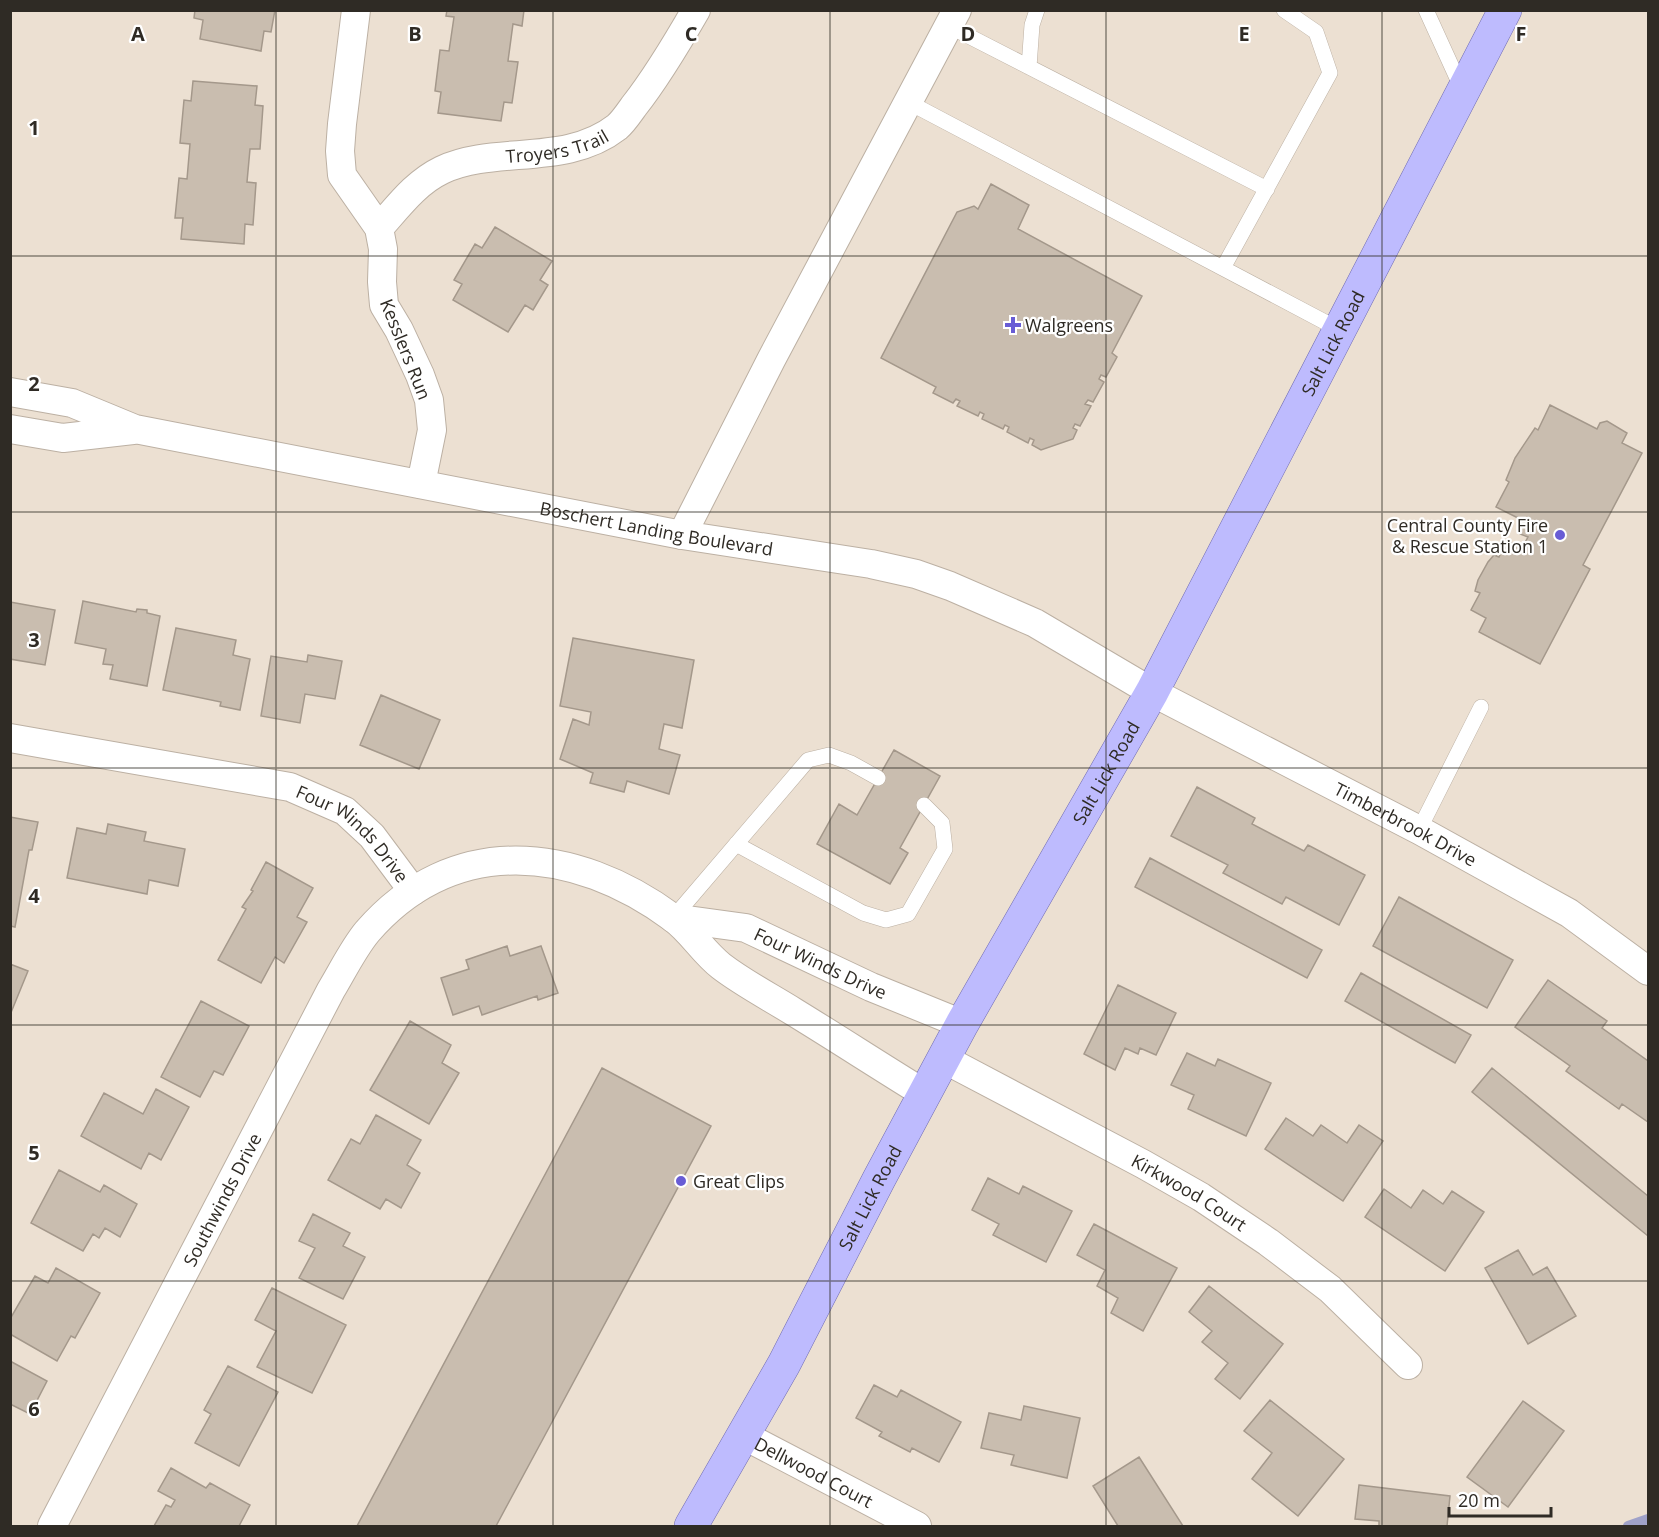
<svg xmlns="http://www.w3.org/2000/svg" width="1659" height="1537" font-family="'Open Sans',sans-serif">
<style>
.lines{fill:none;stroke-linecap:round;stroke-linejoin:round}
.stream{stroke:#a0a2c9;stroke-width:10}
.building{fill:#c9bdaf;stroke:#a4988b;stroke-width:1.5}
.lane-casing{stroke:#bcb0a3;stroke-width:16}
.street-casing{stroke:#bcb0a3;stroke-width:30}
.primary-casing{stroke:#6f6bb2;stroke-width:34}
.lane{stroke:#fff;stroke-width:15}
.street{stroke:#fff;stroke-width:28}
.primary{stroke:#bebbfe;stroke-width:33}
.grid{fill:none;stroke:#2f2b25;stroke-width:1.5;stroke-opacity:0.55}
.poi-dot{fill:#685cd5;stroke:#fff;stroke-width:2}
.labels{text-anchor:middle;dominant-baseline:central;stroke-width:4.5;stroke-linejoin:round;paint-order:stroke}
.street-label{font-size:18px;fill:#2f2b25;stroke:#fff}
.poi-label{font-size:18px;fill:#2f2b25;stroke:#fff;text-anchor:start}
.grid-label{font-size:20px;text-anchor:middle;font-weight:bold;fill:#2f2b25;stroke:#fff;stroke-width:4.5;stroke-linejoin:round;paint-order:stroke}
</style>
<rect width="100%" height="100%" fill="#ece0d2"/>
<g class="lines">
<path class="stream" d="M 1628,1526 L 1648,1519"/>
</g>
<path class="building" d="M 195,10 L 275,10 L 271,32 L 264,31 L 261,51 L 200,39 L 203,20 L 194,18 Z
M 447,10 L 524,10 L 522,26 L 513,24 L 508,61 L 518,62 L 512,103 L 504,102 L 501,121 L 438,113 L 441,92 L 435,91 L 440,50 L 449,51 L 454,17 L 446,16 Z
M 193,81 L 257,86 L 255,105 L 263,106 L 260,149 L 250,149 L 247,182 L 256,183 L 253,225 L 245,224 L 244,244 L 181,239 L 183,218 L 175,218 L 179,178 L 187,179 L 190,144 L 180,143 L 184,100 L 191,101 Z
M 991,184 L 1029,205 L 1018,229 L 1142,296 L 1112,353 L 1117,357 L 1106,377 L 1101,375 L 1099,379 L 1104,382 L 1093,402 L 1088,400 L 1085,404 L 1091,406 L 1080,426 L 1075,424 L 1073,428 L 1077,430 L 1073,439 L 1041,450 L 1032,445 L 1034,440 L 1030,438 L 1028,443 L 1007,432 L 1009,427 L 1005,425 L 1003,429 L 982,419 L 984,414 L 980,412 L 978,416 L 957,406 L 960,401 L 956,399 L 953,403 L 933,393 L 936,387 L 881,358 L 957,212 L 974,206 L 978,209 Z
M 495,227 L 552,261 L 540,280 L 548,285 L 533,310 L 525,305 L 508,332 L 453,300 L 462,284 L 454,280 L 475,244 L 482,248 Z
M 1550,405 L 1597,429 L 1600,423 L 1607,421 L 1627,433 L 1622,443 L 1642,453 L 1583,565 L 1590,569 L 1540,664 L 1479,632 L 1486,618 L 1471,610 L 1480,593 L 1475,591 L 1478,580 L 1488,562 L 1494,555 L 1499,557 L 1507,540 L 1522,548 L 1528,537 L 1520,534 L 1518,529 L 1520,519 L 1496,507 L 1509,482 L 1506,480 L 1515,458 L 1535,428 L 1538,430 Z
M 83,601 L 136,612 L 137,609 L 147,610 L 147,613 L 160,616 L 147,686 L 110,679 L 113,665 L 103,664 L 106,649 L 75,643 Z
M 10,602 L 55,610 L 45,665 L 10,659 Z
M 176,628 L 236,640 L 233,655 L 250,659 L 240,710 L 220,706 L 221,702 L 163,690 Z
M 573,638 L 694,660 L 682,728 L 664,724 L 659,749 L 680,755 L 669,794 L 627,781 L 624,792 L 590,783 L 593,773 L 560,759 L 573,719 L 589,725 L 591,712 L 560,706 Z
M 308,655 L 342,661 L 335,699 L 305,694 L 300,723 L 261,716 L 271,656 L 307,662 Z
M 381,695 L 440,720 L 419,769 L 360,745 Z
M 894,750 L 940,776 L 900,848 L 908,853 L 890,884 L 817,844 L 839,804 L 857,815 Z
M 1197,787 L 1255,818 L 1252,824 L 1304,851 L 1308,845 L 1365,875 L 1339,925 L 1286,897 L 1282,904 L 1223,873 L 1228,865 L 1171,836 Z
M 10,817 L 38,822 L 32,850 L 29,850 L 15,927 L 10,926 Z
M 108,824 L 146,832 L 144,841 L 185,849 L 178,886 L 149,880 L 147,894 L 67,878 L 77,828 L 106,834 Z
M 1150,858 L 1322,950 L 1307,978 L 1135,887 Z
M 266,862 L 313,888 L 297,917 L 307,922 L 284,963 L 275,957 L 261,983 L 218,960 L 246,909 L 242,907 L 253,891 L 251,890 Z
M 1399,897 L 1513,960 L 1487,1008 L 1373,946 Z
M 507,946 L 510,956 L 541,946 L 558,993 L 538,1000 L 537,996 L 482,1015 L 479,1006 L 453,1015 L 441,978 L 469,969 L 466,960 Z
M 10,964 L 28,971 L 10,1015 Z
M 1361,973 L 1471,1035 L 1455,1063 L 1345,1001 Z
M 1548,980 L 1607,1021 L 1602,1028 L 1648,1061 L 1648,1122 L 1622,1104 L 1619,1109 L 1566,1071 L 1570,1066 L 1515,1027 Z
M 1118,985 L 1176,1013 L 1156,1055 L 1140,1048 L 1138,1054 L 1125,1048 L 1115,1070 L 1084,1054 Z
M 201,1001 L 249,1026 L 223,1075 L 214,1071 L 200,1097 L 161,1077 Z
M 410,1021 L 451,1045 L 442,1063 L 459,1073 L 429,1124 L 370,1090 Z
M 1187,1053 L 1215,1066 L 1218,1059 L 1271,1083 L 1246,1136 L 1188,1109 L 1194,1095 L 1171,1085 Z
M 602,1068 L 711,1126 L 544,1437 L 496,1526 L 357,1526 Z
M 1492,1068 L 1648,1196 L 1648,1236 L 1472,1092 Z
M 156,1089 L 189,1107 L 161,1160 L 149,1153 L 141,1169 L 81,1136 L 104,1093 L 143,1114 Z
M 376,1115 L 421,1140 L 407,1165 L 420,1173 L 401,1208 L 386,1199 L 380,1209 L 328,1180 L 351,1139 L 360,1144 Z
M 1286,1118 L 1313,1136 L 1321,1125 L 1347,1143 L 1359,1125 L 1383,1141 L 1343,1201 L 1265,1149 Z
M 59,1170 L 100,1192 L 104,1185 L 137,1204 L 120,1237 L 105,1228 L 99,1238 L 93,1234 L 83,1251 L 31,1223 Z
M 988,1178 L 1019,1194 L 1023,1186 L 1072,1211 L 1046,1262 L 993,1235 L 999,1224 L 972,1210 Z
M 1384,1189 L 1411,1208 L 1423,1190 L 1443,1204 L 1452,1191 L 1484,1212 L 1445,1271 L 1365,1217 Z
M 313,1214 L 350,1233 L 343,1246 L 365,1257 L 343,1299 L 299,1278 L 315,1248 L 299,1241 Z
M 1094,1224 L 1177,1268 L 1143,1331 L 1111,1313 L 1118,1298 L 1097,1286 L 1105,1270 L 1077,1255 Z
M 1518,1250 L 1533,1275 L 1547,1267 L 1576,1316 L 1528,1344 L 1485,1268 Z
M 56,1268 L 100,1293 L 75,1338 L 71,1336 L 57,1361 L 10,1334 L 10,1319 L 35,1276 L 48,1283 Z
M 1209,1286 L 1283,1344 L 1240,1399 L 1215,1379 L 1228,1363 L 1202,1342 L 1212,1331 L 1189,1312 Z
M 272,1288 L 346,1325 L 312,1393 L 257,1367 L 276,1331 L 255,1320 Z
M 10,1361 L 47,1381 L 30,1414 L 10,1404 Z
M 228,1366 L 278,1392 L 239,1466 L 195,1443 L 211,1414 L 204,1410 Z
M 874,1385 L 897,1397 L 901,1390 L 961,1422 L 939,1462 L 912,1448 L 910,1452 L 879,1436 L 882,1432 L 856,1418 Z
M 1270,1400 L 1344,1459 L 1298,1516 L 1252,1479 L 1272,1453 L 1244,1431 Z
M 1523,1401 L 1564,1431 L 1508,1507 L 1467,1477 Z
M 1024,1406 L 1080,1418 L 1067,1478 L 1011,1465 L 1014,1455 L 981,1448 L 989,1413 L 1021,1420 Z
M 1139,1457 L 1183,1526 L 1118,1526 L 1093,1486 Z
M 171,1468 L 206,1488 L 210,1483 L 250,1505 L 239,1526 L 154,1526 L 166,1505 L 171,1507 L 175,1500 L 158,1491 Z
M 1359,1485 L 1450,1496 L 1447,1526 L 1379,1526 L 1379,1521 L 1355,1519 Z"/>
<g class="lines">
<defs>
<path id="lane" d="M 1426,10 L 1462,89
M 949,26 L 1267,189
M 1029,67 L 1032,25 L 1037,10
M 908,102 L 1340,330
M 1223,268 L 1330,73 L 1316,32 L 1284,10
M 1419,830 L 1481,707
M 736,844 L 863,913 L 886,920 L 908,914 L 945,849 L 942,823 L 924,805
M 673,918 L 808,760 L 829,755 L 851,763 L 878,778"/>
<g id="street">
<path d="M 356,10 L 342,124 L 340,151 L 342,175 L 379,228 L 383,249 L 382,282 L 384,305 L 399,330 L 420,375 L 429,400 L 432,430 L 421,484"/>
<path id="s1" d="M 379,228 C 398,207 415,183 442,170 C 495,145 566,167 617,127 C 623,122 629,113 634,106 C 657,77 677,43 696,10"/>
<path id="s2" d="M 10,392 L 72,403 L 135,429 L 682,535 L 871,564 L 916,574 L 950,586 L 1035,623 L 1152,692 L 1419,830 L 1531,892 L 1569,913 L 1648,971"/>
<path d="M 10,429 L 63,438 L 133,430"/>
<path d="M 682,535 L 771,360 L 957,10"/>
<path id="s3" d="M 10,738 L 290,787 L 345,811 L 372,836 L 413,891"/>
<path id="s4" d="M 673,918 L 746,928 L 871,987 L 962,1024"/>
<path id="s5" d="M 944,1059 L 1143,1164 L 1201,1197 L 1268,1242 L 1330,1289 L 1408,1365"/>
<path id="s6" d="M 743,1435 L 917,1526"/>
<path id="s7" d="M 52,1526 L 331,990 C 342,972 353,949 367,932 C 453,833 574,845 673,918 C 691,931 703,952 721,966 C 743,983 770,997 794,1012 C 838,1039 881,1067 925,1094"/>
</g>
<g id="primary">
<path id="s8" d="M 691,1526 L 784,1364 L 879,1179 L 962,1024 L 1152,692 L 1505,10"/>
</g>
</defs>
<use href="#lane" class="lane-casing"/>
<use href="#street" class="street-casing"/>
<use href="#primary" class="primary-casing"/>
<use href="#lane" class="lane"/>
<use href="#street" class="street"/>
<use href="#primary" class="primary"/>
</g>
<path class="grid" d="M 276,10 L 276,1526M 553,10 L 553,1526M 830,10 L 830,1526M 1106,10 L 1106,1526M 1382,10 L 1382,1526M 10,256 L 1648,256M 10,512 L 1648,512M 10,768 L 1648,768M 10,1025 L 1648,1025M 10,1281 L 1648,1281"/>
<g class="poi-dot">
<path d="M1010 316h6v6h6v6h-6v6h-6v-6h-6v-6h6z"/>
<circle cx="1560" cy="535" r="6"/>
<circle cx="681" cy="1181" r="6"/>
</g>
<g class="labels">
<g class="street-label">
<text stroke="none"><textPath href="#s1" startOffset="204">Troyers Trail</textPath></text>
<text stroke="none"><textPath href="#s8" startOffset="1346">Salt Lick Road</textPath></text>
<text transform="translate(406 349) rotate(68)">Kesslers Run</text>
<text stroke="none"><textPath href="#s2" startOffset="662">Boschert Landing Boulevard</textPath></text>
<text stroke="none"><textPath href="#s8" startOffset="860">Salt Lick Road</textPath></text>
<text stroke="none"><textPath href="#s2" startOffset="1476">Timberbrook Drive</textPath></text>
<text stroke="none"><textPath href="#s3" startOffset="364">Four Winds Drive</textPath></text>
<text stroke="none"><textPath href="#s4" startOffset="156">Four Winds Drive</textPath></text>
<text stroke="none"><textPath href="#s5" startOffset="279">Kirkwood Court</textPath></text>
<text stroke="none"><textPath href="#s8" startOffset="374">Salt Lick Road</textPath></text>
<text stroke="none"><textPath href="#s7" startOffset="368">Southwinds Drive</textPath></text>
<text stroke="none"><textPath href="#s6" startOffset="80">Dellwood Court</textPath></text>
</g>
<g class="poi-label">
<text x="1025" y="325">Walgreens</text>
<text x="1548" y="525" text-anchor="end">Central County Fire<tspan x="1548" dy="21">&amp; Rescue Station 1</tspan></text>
<text x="693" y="1181">Great Clips</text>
</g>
</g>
<g class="grid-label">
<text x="138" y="41">A</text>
<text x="415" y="41">B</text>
<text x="691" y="41">C</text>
<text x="968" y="41">D</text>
<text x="1244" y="41">E</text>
<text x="1521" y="41">F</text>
<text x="34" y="135">1</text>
<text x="34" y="391">2</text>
<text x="34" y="647">3</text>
<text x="34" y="903">4</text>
<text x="34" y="1160">5</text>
<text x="34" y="1416">6</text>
</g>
<rect width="1659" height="1537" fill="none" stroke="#2f2b25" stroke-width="24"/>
<path d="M1449 1507v9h102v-9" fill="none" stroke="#2f2b25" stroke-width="3"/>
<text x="1458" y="1507" font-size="18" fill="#2f2b25" stroke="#ffffff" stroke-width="4.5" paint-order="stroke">20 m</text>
</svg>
